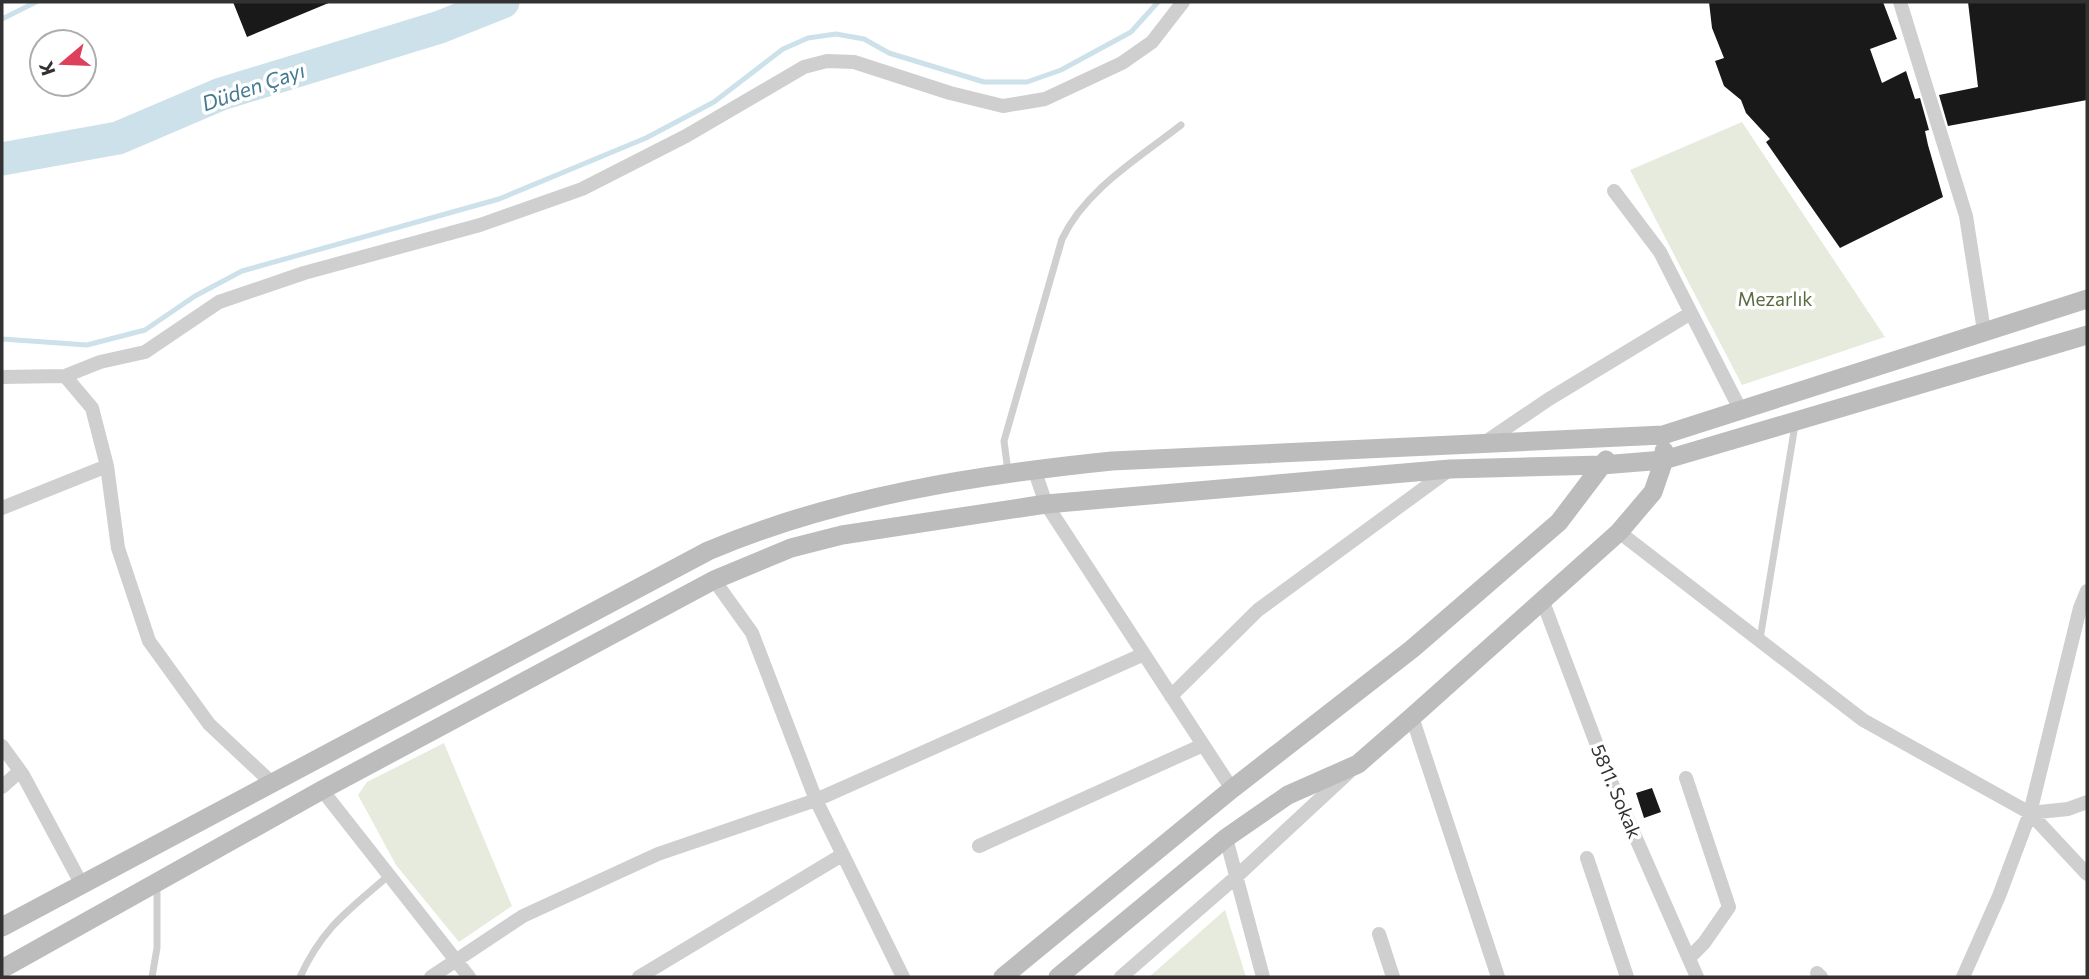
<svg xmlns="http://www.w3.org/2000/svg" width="2089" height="979" font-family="Commissioner,sans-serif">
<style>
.green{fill:#e6ebde}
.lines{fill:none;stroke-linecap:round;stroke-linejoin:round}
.stream{stroke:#cce1ea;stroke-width:5}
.river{stroke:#cce1ea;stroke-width:33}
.building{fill:#191919}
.lane{stroke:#cfcfcf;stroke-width:7}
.street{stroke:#cfcfcf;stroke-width:14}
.secondary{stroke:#bcbcbc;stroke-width:19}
.labels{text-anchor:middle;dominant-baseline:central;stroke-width:7;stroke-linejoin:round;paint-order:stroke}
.park-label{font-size:19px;fill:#596c41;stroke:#fff}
.street-label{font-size:19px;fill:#323232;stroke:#fff}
.water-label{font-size:21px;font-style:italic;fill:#437a91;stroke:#fff}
</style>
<rect width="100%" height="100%" fill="#fff"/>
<path class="green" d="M 1742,122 L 1885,337 L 1742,385 L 1630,170 Z
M 444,743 L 512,906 L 459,942 L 396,865 L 358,795 L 367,782 Z
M 1225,910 L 1246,977 L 1149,977 Z"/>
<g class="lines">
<path class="stream" d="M 2,19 L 36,2
M 2,339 L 87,345 L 145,330 L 195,296 L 242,271 L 499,199 L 646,138 L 714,102 L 783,49 L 808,38 L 836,34 L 864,39 L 889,53 L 984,82 L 1027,82 L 1061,70 L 1131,32 L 1158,2"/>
<path class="river" d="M 2,159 L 118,138 L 221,94 L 440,27 L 503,2"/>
</g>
<path class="building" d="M 233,2 L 331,2 L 247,37 Z
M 1709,2 L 1883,2 L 1897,39 L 1870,49 L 1882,83 L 1906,71 L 1915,99 L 1920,98 L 1929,130 L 1925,131 L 1928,145 L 1943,197 L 1840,248 L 1766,142 L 1770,139 L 1746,113 L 1741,100 L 1724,86 L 1715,61 L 1724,58 L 1712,28 Z
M 1968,2 L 2087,2 L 2087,100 L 1948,126 L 1939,95 L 1978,87 Z
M 1652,788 L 1661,812 L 1644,818 L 1636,793 Z"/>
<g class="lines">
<path class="lane" d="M 1008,472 L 1004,441 L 1062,239 C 1086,189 1139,158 1181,125
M 1760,639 L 1795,425
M 152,977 L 157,948 L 157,885
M 300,977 C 323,927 348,911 388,876"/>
<path class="street" d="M 1900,2 L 1966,216 L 1984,331
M 1614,191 L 1660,252 L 1741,411
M 65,376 L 100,362 L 145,352 L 219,302 L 304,273 L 480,225 L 582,189 L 686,136 L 804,67 L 827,61 L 854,62 L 950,93 L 1003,106 L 1045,99 L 1122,63 L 1152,42 L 1183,2
M 2,377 L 65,376 L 92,408 L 107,466 L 118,548 L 149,641 L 209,724 L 272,783
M 1484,443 L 1549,399 L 1691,313
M 1034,469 L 1046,504 L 1232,789
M 2,508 L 107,466
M 1619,532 L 1863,720 L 2030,813 L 2087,874
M 714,580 L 752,633 L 816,800 L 903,977
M 1543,602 L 1609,777 L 1697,977
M 1171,696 L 1258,610 L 1449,470
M 1412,717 L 1498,977
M 2,746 L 23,775 L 82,885
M 1686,778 L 1729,907 L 1704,943 L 1689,958
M 2,787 L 20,771
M 322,790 L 469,977
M 2030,813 L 2068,809 L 2087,802
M 1226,838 L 1263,977
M 979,846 L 1203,745
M 1587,858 L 1627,977
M 1379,934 L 1393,977
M 1817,973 L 1821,977
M 431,977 L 523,916 L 658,854 L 816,800 L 1144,654
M 639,977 L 842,855
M 1121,977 L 1236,877 L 1349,772
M 1963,977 L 1999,896 L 2030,813 L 2080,608 L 2087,591"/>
<path class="secondary" d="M 2,927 L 708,551 C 835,497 975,475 1112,461 L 1663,435 L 2087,299
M 2,969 L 322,790 L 714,580 L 791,548 L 842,535 L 1046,504 L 1450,469 L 1602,465 L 1664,460 L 2087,335
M 1003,977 L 1232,789 L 1412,649 L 1559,522 L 1606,460
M 1058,977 L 1226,838 L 1288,795 L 1358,764 L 1412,717 L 1619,532 L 1653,492 L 1664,460 L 1664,451"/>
</g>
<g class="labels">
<g class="park-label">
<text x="1775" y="298">Mezarlık</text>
</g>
<g class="street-label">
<text transform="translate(1617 791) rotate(67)">5811. Sokak</text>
</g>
<g class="water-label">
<text transform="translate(253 86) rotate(-19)">Düden Çayı</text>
</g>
</g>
<rect width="2089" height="979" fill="none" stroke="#323232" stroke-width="7"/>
<g transform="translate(63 63) rotate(251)"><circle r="33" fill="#ffffff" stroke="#adadad" stroke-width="2"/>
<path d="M0-5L12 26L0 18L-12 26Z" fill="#dd405b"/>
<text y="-10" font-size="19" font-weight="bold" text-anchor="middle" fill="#323232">K</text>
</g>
</svg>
